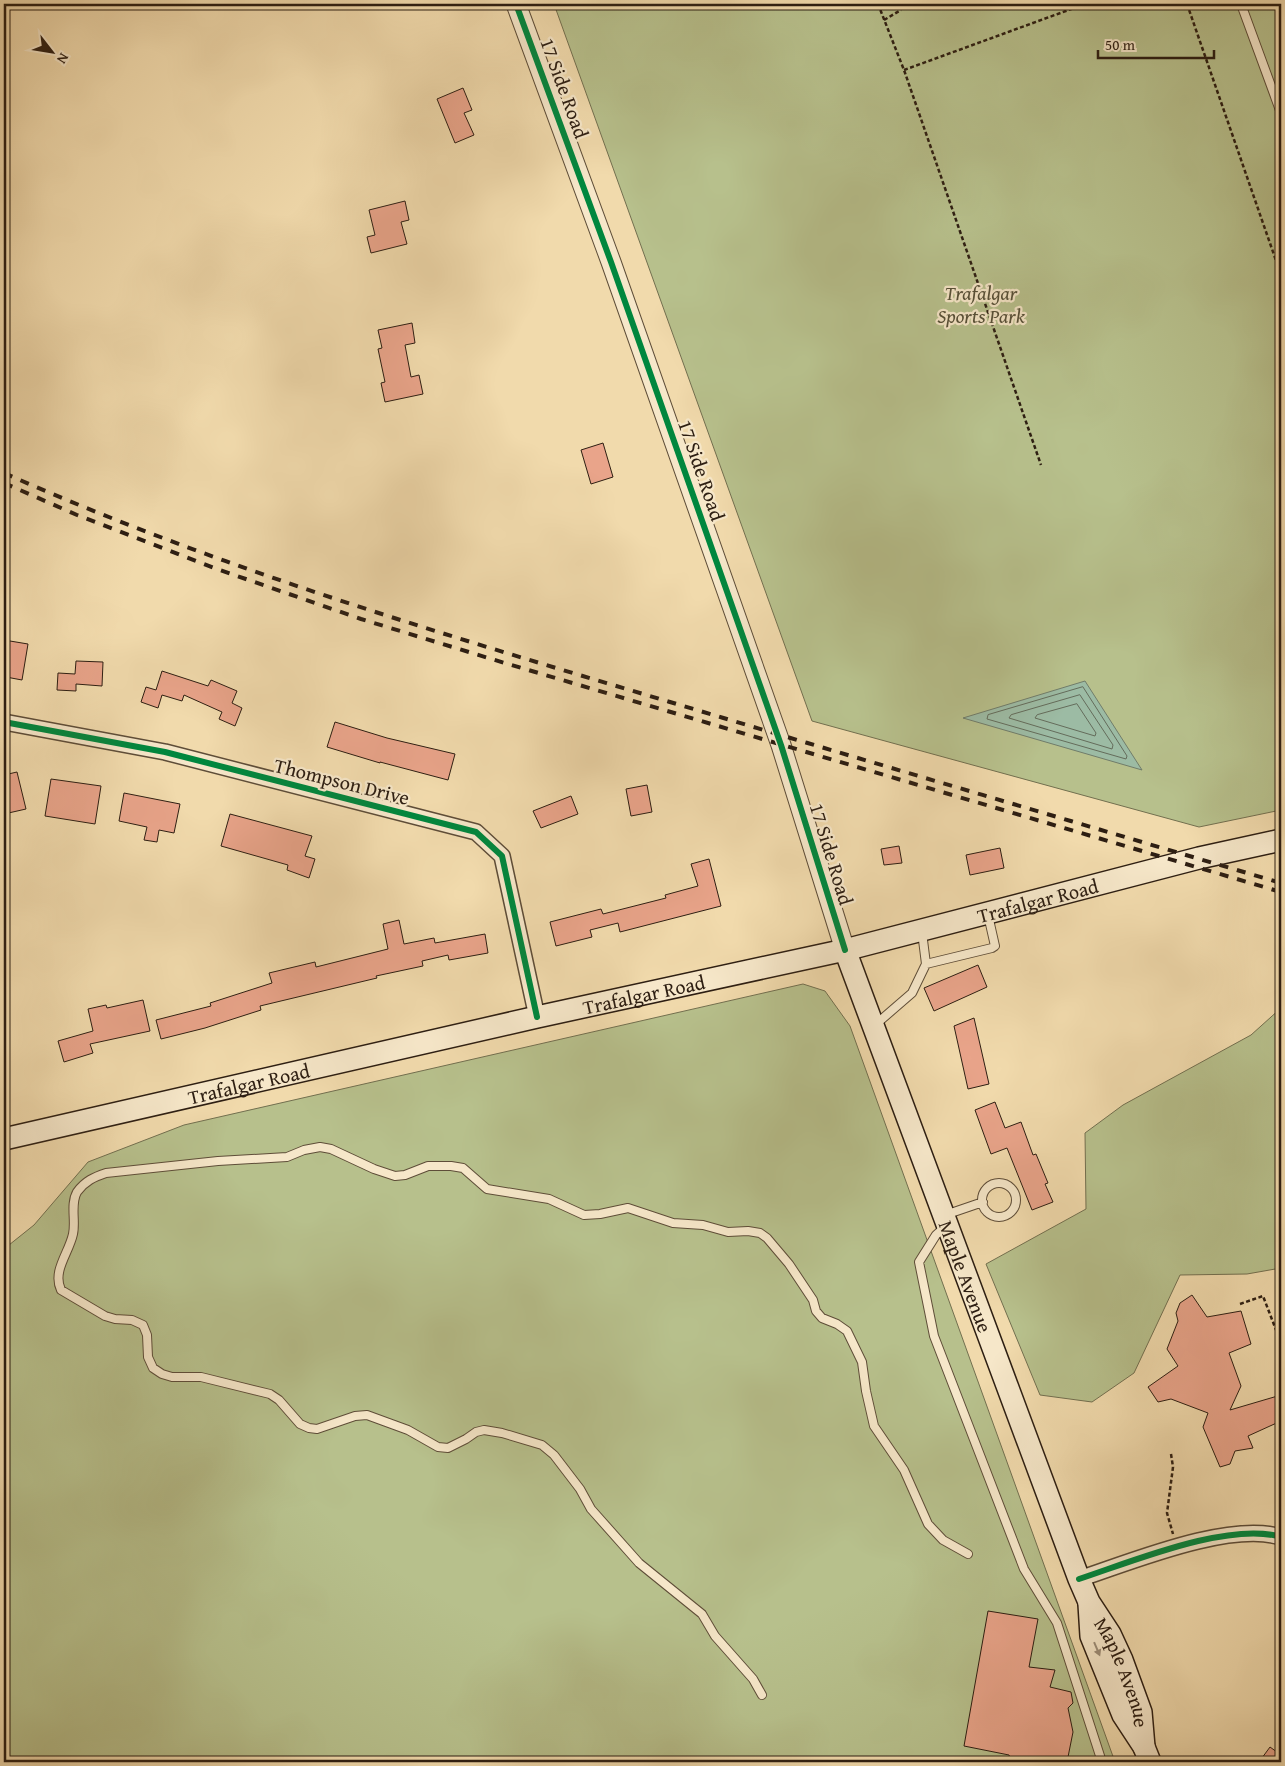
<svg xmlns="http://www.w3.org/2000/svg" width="1285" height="1766" font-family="'Gentium Book Plus',serif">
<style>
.green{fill:#b7c08c;stroke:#726f4f}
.water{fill:#9cbba4;stroke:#707c6a}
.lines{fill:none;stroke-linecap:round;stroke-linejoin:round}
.shore{stroke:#646c5b;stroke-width:1}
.building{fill:#e9a48a;stroke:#2d1e12}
.service-casing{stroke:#5e4d38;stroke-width:10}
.minor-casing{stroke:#5e4d38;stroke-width:18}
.tertiary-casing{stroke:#5e4d38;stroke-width:21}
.secondary-casing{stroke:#2d1e12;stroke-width:24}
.path{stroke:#2d1e12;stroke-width:2.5;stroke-dasharray:4 2.5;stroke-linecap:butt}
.service{stroke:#f6e7c9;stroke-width:8}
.minor{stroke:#f6e7c9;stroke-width:15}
.tertiary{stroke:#f6e7c9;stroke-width:19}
.secondary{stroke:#f6e7c9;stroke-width:21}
.rail{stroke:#2d1e12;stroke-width:4;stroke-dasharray:9 9;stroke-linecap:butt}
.cycleway-casing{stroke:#f6e7c9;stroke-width:9}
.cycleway{stroke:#00873e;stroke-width:6}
.oneway{fill:#9c8d77}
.labels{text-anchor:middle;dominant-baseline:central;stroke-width:4.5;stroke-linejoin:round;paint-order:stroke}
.street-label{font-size:20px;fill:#2d1e12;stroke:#f6e7c9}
.park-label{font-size:20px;font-style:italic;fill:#564f37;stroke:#f6e7c9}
</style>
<rect width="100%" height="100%" fill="#f1daac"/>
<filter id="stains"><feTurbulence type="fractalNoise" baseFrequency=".004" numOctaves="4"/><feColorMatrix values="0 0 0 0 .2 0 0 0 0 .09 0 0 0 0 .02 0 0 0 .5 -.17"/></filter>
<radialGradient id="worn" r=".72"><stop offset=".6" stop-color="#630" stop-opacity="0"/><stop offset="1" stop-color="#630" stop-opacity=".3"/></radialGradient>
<path class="green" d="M 554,4 L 1281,4 L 1281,810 L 1199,827 L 812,721 Z
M 803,984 L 825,991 L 850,1026 L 1115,1762 L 4,1762 L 4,1249 L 34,1225 L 88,1162 L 184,1125 Z
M 1281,1008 L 1281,1268 L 1247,1274 L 1180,1275 L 1134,1373 L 1092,1402 L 1040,1395 L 986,1264 L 1086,1209 L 1085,1133 L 1123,1105 L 1251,1035 Z"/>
<path class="water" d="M 1085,681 L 1142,770 L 963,718 Z"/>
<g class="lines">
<path class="shore" d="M 1083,687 L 1127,756 L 1126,759 L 987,719 L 988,715 Z
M 1080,695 L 1113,745 L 1112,749 L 1009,718 L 1011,715 Z
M 1077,704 L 1096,733 L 1095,736 L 1035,718 L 1037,715 Z"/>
</g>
<path class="building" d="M 463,88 L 472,110 L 464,113 L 474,135 L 455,143 L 437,99 Z
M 405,201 L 409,220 L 401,222 L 407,244 L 371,253 L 367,237 L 375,235 L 369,210 Z
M 412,323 L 415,343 L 405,345 L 411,377 L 419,375 L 423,394 L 385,402 L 381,383 L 385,382 L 378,349 L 382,348 L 378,330 Z
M 603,443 L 613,477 L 591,484 L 581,450 Z
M 4,640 L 28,644 L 22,680 L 6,677 L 6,672 L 4,672 Z
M 76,661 L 103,662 L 102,686 L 76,684 L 76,691 L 57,690 L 58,673 L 75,674 Z
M 162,671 L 208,686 L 211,680 L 237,691 L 232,703 L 242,708 L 235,726 L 219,719 L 222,712 L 184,695 L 182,701 L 162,695 L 158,708 L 141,702 L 146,687 L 156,690 Z
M 335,722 L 387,738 L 455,754 L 448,780 L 380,762 L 380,763 L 327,747 Z
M 17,772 L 26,809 L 4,814 L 4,775 Z
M 51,779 L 101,786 L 95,824 L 45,816 Z
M 647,785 L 652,812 L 631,816 L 626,789 Z
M 124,793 L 180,804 L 174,833 L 159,830 L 157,842 L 144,840 L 147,827 L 119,821 Z
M 571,796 L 578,814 L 541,828 L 533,811 Z
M 230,814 L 312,836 L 305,856 L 315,859 L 309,878 L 287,870 L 288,865 L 221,846 Z
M 899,846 L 902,863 L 884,865 L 881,849 Z
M 1000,848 L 1004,868 L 970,875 L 966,855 Z
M 709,859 L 721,906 L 620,932 L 618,923 L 590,930 L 592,937 L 556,946 L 550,922 L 601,909 L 603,914 L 666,898 L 665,895 L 698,886 L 691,864 Z
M 399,920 L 404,944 L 434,938 L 435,943 L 485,934 L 488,953 L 449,960 L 448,955 L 422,961 L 423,966 L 376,976 L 377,978 L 260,1006 L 261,1010 L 205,1028 L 161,1039 L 156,1020 L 211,1006 L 210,1003 L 272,983 L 269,973 L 315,962 L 316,967 L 388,949 L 383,924 Z
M 978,965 L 987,987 L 934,1011 L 924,988 Z
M 143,1000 L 150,1031 L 90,1044 L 93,1053 L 64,1062 L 58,1041 L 93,1031 L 88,1009 L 106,1005 L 107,1008 Z
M 974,1018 L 989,1084 L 968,1089 L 954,1026 Z
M 995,1102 L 1005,1128 L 1021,1122 L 1033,1155 L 1036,1154 L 1048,1183 L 1045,1184 L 1053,1202 L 1032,1210 L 1007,1148 L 991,1154 L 975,1110 Z
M 1192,1295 L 1207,1317 L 1241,1311 L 1251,1344 L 1229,1353 L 1241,1386 L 1230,1410 L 1281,1395 L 1281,1421 L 1248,1436 L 1253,1448 L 1235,1451 L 1230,1464 L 1220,1467 L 1203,1427 L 1208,1413 L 1171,1399 L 1158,1402 L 1148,1387 L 1178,1366 L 1167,1349 L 1178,1321 L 1176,1313 L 1180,1303 Z
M 988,1611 L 1038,1619 L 1029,1667 L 1055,1670 L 1050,1687 L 1071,1692 L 1073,1703 L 1068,1708 L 1073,1732 L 1067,1762 L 1012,1762 L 1009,1755 L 964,1746 Z
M 1270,1747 L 1281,1755 L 1281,1762 L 1259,1762 Z"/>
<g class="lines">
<defs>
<path id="service" d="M 1241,4 L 1281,113
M 926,964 L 992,948 L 995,946 L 988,915
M 875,1025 L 912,993 L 926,964 L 922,932
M982 1200a17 17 0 1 1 34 0a17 17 0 1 1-34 0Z
M 945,1215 L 983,1202
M 946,1226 L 936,1235 L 919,1262 L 934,1336 L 1024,1569 L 1057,1623 L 1102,1762
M 762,1695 L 753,1679 L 715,1636 L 702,1614 L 639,1563 L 591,1509 L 580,1489 L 554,1455 L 542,1445 L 502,1433 L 484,1430 L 476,1432 L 466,1439 L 448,1448 L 438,1447 L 408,1430 L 367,1415 L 355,1416 L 317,1429 L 309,1428 L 300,1424 L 279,1400 L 270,1394 L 201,1377 L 172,1377 L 162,1374 L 153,1368 L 148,1357 L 147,1335 L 143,1325 L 132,1320 L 115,1319 L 105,1316 L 61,1290 C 52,1271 69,1253 73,1234 C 76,1221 70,1204 77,1192 C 85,1181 94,1177 106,1173 L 218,1161 L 287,1157 L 304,1150 L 320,1147 L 331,1149 L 374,1169 L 395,1176 L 405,1175 L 428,1166 L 451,1166 L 463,1168 L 487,1189 L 549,1199 L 584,1215 L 600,1214 L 628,1208 L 673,1223 L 703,1225 L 728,1232 L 748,1231 L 760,1233 L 767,1238 L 789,1264 L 813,1300 L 816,1311 L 822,1318 L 837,1324 L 847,1331 L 862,1362 L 866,1391 L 874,1426 L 904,1470 L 928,1524 L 943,1540 L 968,1554"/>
<path id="minor" d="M 4,722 L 165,752 L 476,832 L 502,856 L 537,1017
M 1079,1579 C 1131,1562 1229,1521 1281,1537"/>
<path id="tertiary" d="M 516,4 L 611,262 L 781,745 L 845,950"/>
<g id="secondary">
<path id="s1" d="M 845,950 L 1079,1579 L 1089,1602 L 1110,1634 L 1122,1660 L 1141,1712 L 1144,1747"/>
<path id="s2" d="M 4,1139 L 537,1017 L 845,950 L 1199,858 L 1281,840"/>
<path d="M 1089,1604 L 1091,1636 L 1123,1715 L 1144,1747 L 1150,1762"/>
</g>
</defs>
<use href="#service" class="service-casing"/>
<use href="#minor" class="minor-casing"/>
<use href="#tertiary" class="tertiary-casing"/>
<use href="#secondary" class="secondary-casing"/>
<path class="path" d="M 878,4 L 904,70 L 1041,465
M 1187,4 L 1281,275
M 884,20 L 901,10
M 904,70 L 1085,4
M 1240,1304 L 1263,1296 L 1281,1343
M 1171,1454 L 1173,1467 L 1167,1513 L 1173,1534"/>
<use href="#service" class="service"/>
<use href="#minor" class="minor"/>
<use href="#tertiary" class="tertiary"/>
<use href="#secondary" class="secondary"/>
<path class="rail" d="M 4,473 C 216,567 438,633 660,699 C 867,761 1074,822 1281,883
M 4,483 L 77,515 L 217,569 L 361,619 L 508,664 L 1281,892"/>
<defs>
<path id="cycleway" d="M 516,4 L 611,262 L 781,745 L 845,950
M 4,722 L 165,752 L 476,832 L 502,856 L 537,1017
M 1079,1579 C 1131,1562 1229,1521 1281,1537"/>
</defs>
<use href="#cycleway" class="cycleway-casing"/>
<use href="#cycleway" class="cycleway"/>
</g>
<defs><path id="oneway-solid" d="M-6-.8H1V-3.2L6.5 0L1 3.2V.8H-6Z" transform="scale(1.25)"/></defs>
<use class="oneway" href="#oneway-solid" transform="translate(1097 1649) rotate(67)"/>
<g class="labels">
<g class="street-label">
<text transform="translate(565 88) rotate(70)">17 Side Road</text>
<text transform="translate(702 470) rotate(71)">17 Side Road</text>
<text transform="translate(342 781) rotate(14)">Thompson Drive</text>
<text transform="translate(832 854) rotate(73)">17 Side Road</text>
<text stroke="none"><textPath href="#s2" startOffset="1061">Trafalgar Road</textPath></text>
<text stroke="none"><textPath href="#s2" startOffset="656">Trafalgar Road</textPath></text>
<text stroke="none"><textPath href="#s2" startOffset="251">Trafalgar Road</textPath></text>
<text stroke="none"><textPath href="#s1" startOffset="348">Maple Avenue</textPath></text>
<text stroke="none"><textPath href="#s1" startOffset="775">Maple Avenue</textPath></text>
</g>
<g class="park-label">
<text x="981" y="292">Trafalgar<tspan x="981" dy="23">Sports Park</tspan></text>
</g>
</g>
<rect width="1285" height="1766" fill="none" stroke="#f1daac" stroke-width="20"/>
<rect x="5" y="5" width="1275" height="1756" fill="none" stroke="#2d1e12" stroke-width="2.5"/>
<rect x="10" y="10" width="1265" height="1746" fill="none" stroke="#2d1e12"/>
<g transform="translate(52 52) rotate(121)" stroke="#f6e7c9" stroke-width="4" paint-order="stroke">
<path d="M0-4L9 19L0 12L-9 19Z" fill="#2d1e12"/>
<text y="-8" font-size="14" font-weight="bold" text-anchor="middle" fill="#2d1e12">N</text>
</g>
<path d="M1098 50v8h116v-8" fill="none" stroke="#2d1e12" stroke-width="2.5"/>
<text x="1105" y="50" font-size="15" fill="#2d1e12" stroke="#f6e7c9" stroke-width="4" paint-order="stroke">50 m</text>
<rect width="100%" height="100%" filter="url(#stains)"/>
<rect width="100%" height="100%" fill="url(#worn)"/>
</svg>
